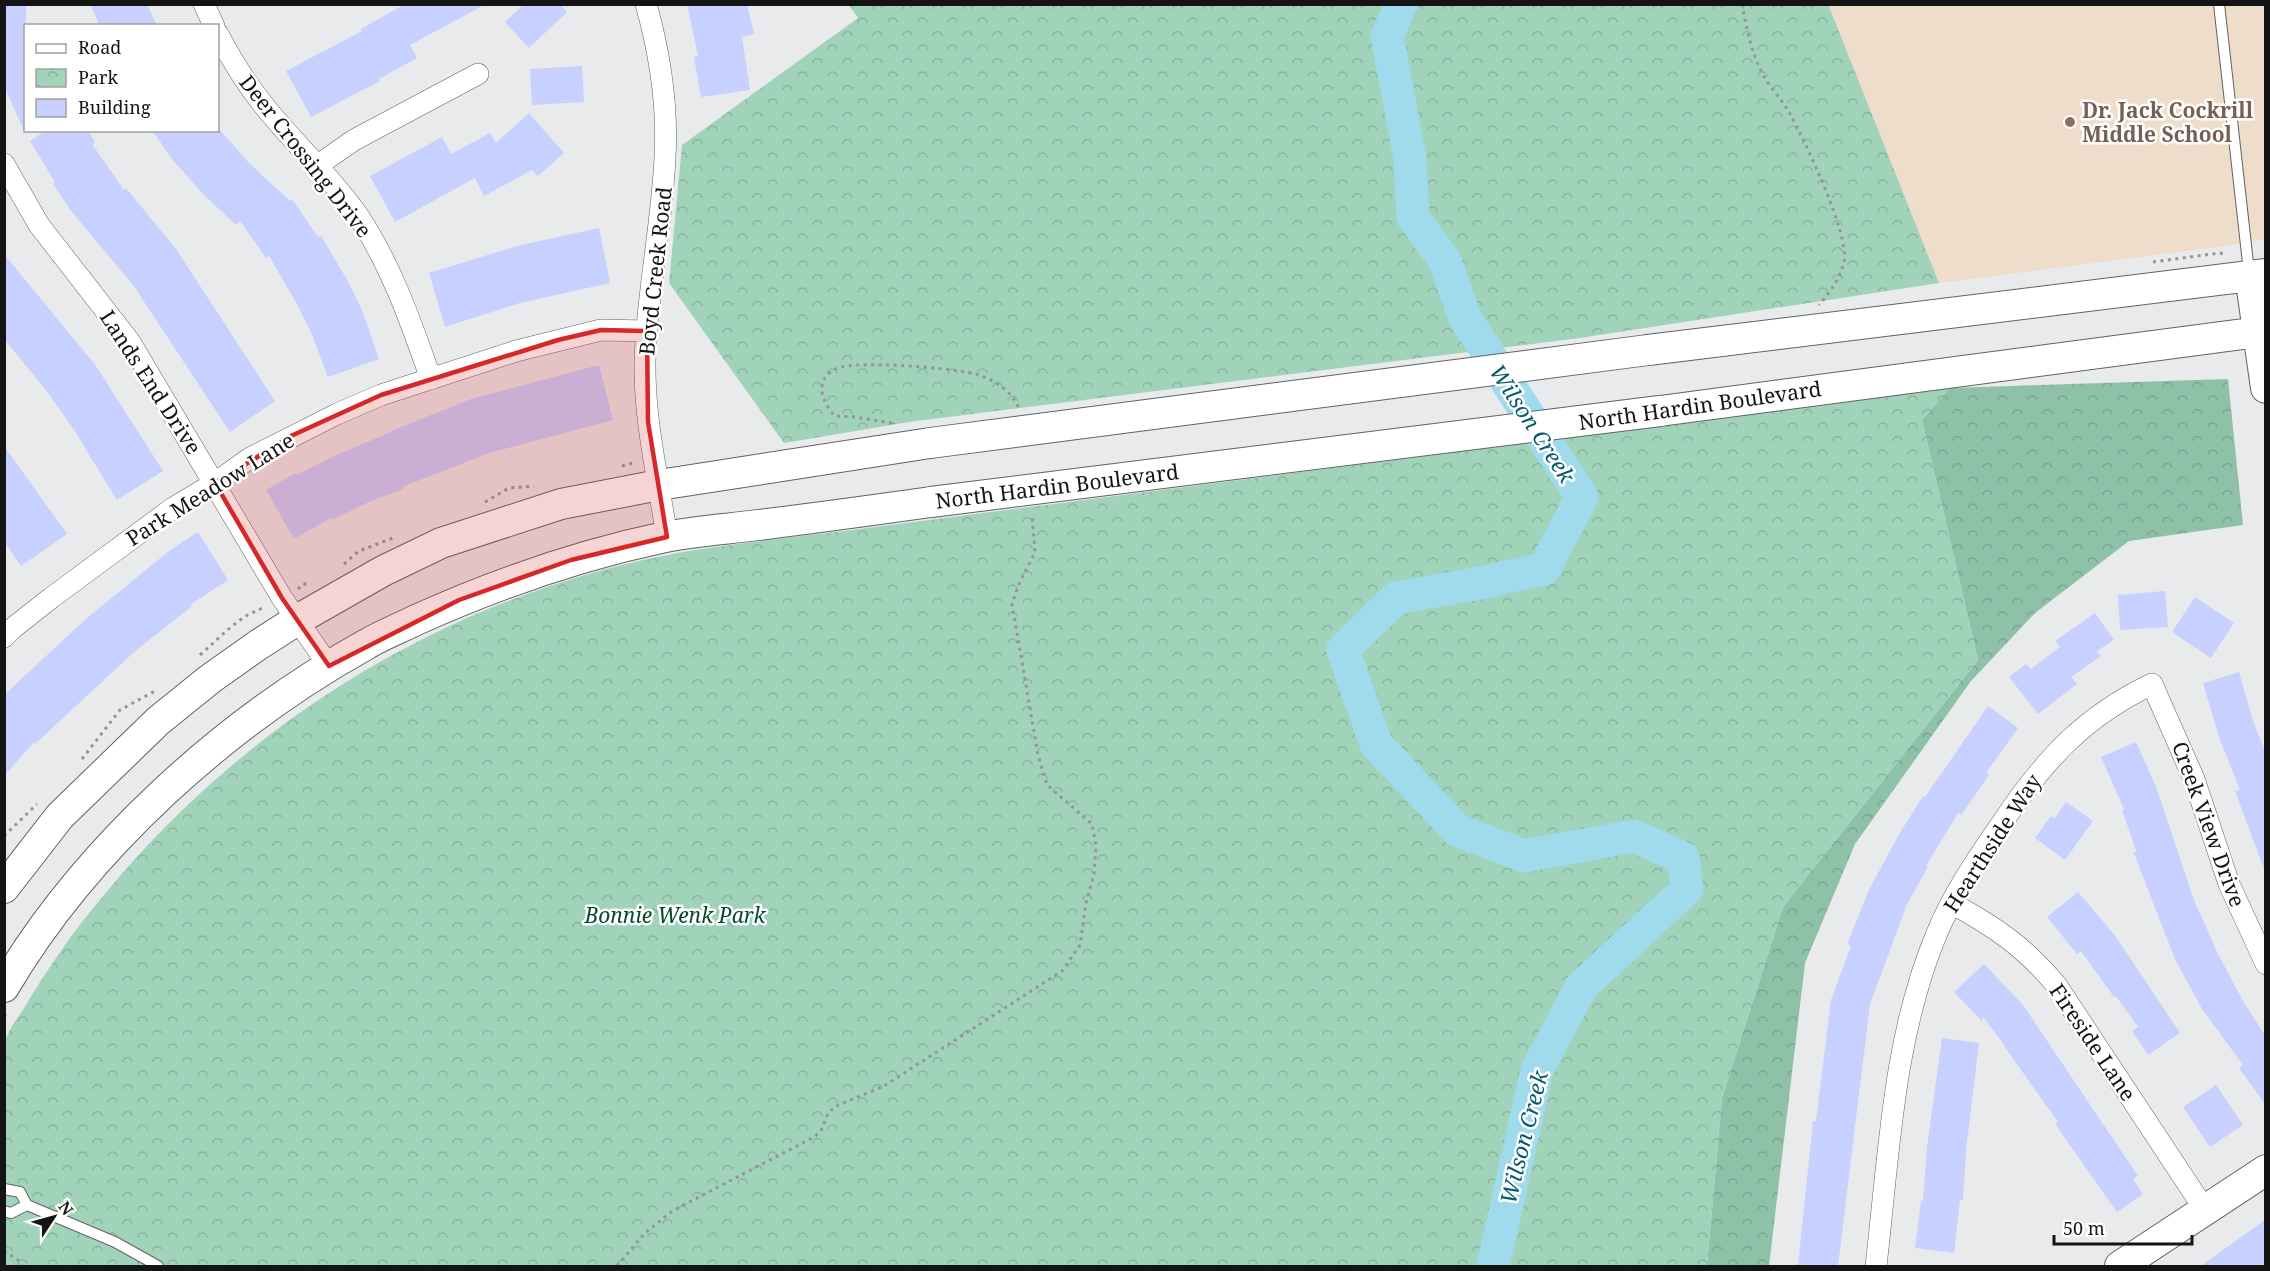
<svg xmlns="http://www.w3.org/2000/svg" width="2270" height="1271" font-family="'Noto Serif',serif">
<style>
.education{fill:#eeddcb}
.forest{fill:url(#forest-crowns)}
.park{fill:url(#park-crowns)}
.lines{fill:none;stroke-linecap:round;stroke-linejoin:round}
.river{stroke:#9fdbec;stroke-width:33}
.building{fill:#c7d0fe}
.lane-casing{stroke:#626264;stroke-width:12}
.street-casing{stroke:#626264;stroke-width:22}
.secondary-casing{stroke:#626264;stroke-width:32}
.path{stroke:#959596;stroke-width:3;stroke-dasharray:3 4.5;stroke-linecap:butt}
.lane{stroke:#fff;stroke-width:10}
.street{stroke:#fff;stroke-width:21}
.secondary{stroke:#fff;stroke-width:30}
.secondary-bridge-casing{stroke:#626264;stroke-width:32;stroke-linecap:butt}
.secondary-bridge{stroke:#fff;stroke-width:30}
.marked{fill:#d62828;fill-opacity:0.2;stroke:#d62828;stroke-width:4.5;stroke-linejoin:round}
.education-dot{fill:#8d6e63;stroke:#fff;stroke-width:2}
.labels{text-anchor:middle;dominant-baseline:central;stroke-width:5;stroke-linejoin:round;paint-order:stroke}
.education-label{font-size:21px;font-weight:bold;fill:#785e54;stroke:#fff;text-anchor:start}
.street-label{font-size:21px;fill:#141415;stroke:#fff}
.park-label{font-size:21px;font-style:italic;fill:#044a32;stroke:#fff}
.water-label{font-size:22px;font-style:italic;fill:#055b6d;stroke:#fff}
</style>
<defs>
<pattern id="forest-crowns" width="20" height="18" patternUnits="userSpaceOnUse" patternTransform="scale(1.5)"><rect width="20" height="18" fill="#8ec1a8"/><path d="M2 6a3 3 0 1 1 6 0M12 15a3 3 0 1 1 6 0" fill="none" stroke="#7aa590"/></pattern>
<pattern id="park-crowns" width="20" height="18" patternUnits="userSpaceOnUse" patternTransform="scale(1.5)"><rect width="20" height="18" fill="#a0d3ba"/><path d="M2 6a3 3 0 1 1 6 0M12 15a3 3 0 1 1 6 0" fill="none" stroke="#89b49f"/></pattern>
</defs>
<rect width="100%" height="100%" fill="#e9eaeb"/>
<path class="education" d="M 1828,5 L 2265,5 L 2265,239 L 2225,246 L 1939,283 Z"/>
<path class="forest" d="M 2228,379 L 2243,525 L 2129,541 L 2035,613 L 1971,681 L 1855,844 L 1805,963 L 1769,1266 L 1707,1266 L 1722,1098 L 1783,907 L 1978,660 L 1922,420 L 1950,388 Z"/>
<path class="park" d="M 1828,4 L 1939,283 L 1580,338 L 909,422 L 784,443 L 669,283 L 682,145 L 858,18 L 849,5 Z
M 1950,388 L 1922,420 L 1978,660 L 1783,907 L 1722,1098 L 1707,1266 L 5,1266 C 5,1210 5,1153 5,1097 C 5,1081 1,1054 5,1040 C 9,1029 18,1018 24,1008 C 48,968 74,930 104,895 C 238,732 421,614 626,564 C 698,546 771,540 844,531 Z"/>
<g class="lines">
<path class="river" d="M 1401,4 L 1387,36 L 1410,158 L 1413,217 L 1445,261 L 1465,318 L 1582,497 L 1544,569 L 1480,583 L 1396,598 L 1343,650 L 1376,744 L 1457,830 L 1524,856 L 1634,836 L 1683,858 L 1687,889 L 1581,987 L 1537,1070 L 1493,1266"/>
</g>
<path class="building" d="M 4,4 L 26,4 L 26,135 L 4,86 Z
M 90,4 L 147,4 L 157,26 L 100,26 Z
M 405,4 L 486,4 L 410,45 L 417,58 L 379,79 L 380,81 L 311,117 L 286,71 L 362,31 L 361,29 Z
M 524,4 L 560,4 L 567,12 L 529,48 L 505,22 Z
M 687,4 L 747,4 L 754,34 L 742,37 L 750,90 L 701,97 L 694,57 L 698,56 Z
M 582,66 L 584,102 L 532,105 L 530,69 Z
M 529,113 L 564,153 L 538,176 L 532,170 L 484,196 L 475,178 L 395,222 L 370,176 L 442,137 L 451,154 L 490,133 L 496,143 Z
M 47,130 L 88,130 L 95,142 L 92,144 L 124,190 L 126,188 L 176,249 L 275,401 L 230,432 L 137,291 L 138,291 L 72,212 L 53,184 L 55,182 L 30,141 Z
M 152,130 L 220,130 L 249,163 L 290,201 L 292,199 L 318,237 L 321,236 L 346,278 L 362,310 L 379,359 L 328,377 L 311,332 L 297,304 L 269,256 L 266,258 L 240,221 L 236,225 L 203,194 L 172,159 Z
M 599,228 L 610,283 L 520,303 L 445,327 L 429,273 L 517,246 Z
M 4,254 L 96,366 L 163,471 L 117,500 L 74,430 L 46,390 L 4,339 Z
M 599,365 L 613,420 L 489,453 L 402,487 L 403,489 L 371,501 L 332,520 L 331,518 L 294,539 L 266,490 L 295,473 L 296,475 L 334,456 L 391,432 L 391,431 L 471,399 Z
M 4,446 L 67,534 L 21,566 L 4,541 Z
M 198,532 L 228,580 L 191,604 L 192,606 L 133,653 L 35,744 L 34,742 L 4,776 L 4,695 L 87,618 L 169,551 Z
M 2165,591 L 2168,627 L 2120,630 L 2118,595 Z
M 2195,597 L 2234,623 L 2211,658 L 2172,632 Z
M 2095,613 L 2114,640 L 2097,651 L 2101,656 L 2071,677 L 2077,684 L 2038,714 L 2009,677 L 2026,664 L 2031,669 L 2060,647 L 2055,641 Z
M 2239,672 L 2252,718 L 2265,751 L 2264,869 L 2235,791 L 2240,790 L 2219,737 L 2203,683 Z
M 1988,706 L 2018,728 L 1986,773 L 1989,775 L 1961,815 L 1958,813 L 1926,866 L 1928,867 L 1907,904 L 1870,1004 L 1838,1266 L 1798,1266 L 1813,1121 L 1816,1121 L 1831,1000 L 1851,946 L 1847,944 L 1869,890 L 1898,836 L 1923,796 L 1925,797 Z
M 2136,742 L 2157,789 L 2194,900 L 2218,954 L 2244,1003 L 2265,1035 L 2265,1104 L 2239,1068 L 2243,1065 L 2202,1009 L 2175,959 L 2133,851 L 2137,853 L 2122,810 L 2124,809 L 2101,757 Z
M 2066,802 L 2093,821 L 2065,860 L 2035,838 L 2051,816 L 2055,818 Z
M 2078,892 L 2116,937 L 2180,1033 L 2148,1055 L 2132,1031 L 2138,1027 L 2116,996 L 2114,997 L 2081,951 L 2077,954 L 2047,917 Z
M 1984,964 L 2023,1005 L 2138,1176 L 2133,1179 L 2143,1194 L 2117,1212 L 2055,1124 L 2058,1122 L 2004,1046 L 2006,1047 L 1983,1017 L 1982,1021 L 1954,992 Z
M 1942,1038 L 1979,1043 L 1966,1150 L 1963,1200 L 1960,1200 L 1954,1253 L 1915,1248 L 1921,1201 L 1923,1201 L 1927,1147 Z
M 2216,1085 L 2243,1125 L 2210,1147 L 2183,1107 Z
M 2265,1220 L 2265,1263 L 2261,1266 L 2201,1266 Z"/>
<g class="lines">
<defs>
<path id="lane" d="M 2219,4 L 2249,272
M 4,1189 L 20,1192 L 27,1205 L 115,1242 L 158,1266
M 4,1211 L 11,1213 L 27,1205"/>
<path id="street" d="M 204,4 L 214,26
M 646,4 C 660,54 668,105 665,157 C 662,225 647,293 645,361 C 644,420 658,478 667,537
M 218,34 C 234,65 253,94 276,120 C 304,153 335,182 359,217 C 392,267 411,323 431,379
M 4,164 L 39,225 L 130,342 L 282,598 L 329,666
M 318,165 L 354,140 L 478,74
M 4,637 L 13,628 L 51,598 L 173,508 L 215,483 L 250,458 L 337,414 L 381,395 L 516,351 L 601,330 L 647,331
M 1951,903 C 1994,926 2026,948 2057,986 L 2205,1210
M 1876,1266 C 1889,1155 1893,1037 1937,933 C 1954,892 1979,856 2004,820 C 2045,759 2085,716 2152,684 L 2194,779 L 2229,884 L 2266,964"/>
<path id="secondary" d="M 2250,275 L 2266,388
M 1648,350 L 2266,274
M 1660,411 L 2266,331
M 4,888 L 60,816 L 158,721 L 210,679 L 258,645 L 297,620 L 383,571 L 441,543 L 561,504 L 659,485 L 930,443
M 4,987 C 86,848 226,722 367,644 C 382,635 400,628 416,620 C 496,584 579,555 665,537 C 695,531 727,529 758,525 C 816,518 874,510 931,502
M 2120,1266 L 2266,1170"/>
</defs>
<use href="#lane" class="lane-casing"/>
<use href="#street" class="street-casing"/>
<use href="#secondary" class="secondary-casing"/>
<path class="path" d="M 1742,4 C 1746,27 1751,50 1761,71 C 1768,86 1781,98 1789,112 C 1804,139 1850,235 1844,262 C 1840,279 1830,292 1819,305
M 2153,262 L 2220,253 L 2224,254
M 892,423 L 855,417 L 835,416 C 821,401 813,378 838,368 C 857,360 958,368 979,375 C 996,381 1013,392 1019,409
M 622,466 L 636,462
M 485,502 L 509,488 L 534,486
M 344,564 L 359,551 L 393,538
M 298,589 L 303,584 L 311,584
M 200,655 C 222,636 238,616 266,607
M 82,759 L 120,710 L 155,691
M 4,836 L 37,804
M 4,1017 L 8,1011
M 4,1251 L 18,1260 L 22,1266
M 617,1266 L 644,1234 L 672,1211 L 814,1137 L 821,1131 L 827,1116 L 834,1107 L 884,1086 L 1062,971 L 1080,945 L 1086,903 L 1094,874 L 1096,845 L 1092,824 L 1047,785 L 1038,755 L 1012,604 L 1019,584 L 1035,552 L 1032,514"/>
<use href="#lane" class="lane"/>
<use href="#street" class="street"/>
<use href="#secondary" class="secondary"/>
<defs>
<path id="secondary-bridge" d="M 930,443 L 1648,350
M 931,502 L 1660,411"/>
</defs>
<use href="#secondary-bridge" class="secondary-bridge-casing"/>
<use href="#secondary-bridge" class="secondary-bridge"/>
</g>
<path class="marked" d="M 601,330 L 647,331 L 648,422 L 667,537 L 571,560 L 459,600 L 329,666 L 282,598 L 215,483 L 293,435 L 381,395 L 558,340 Z"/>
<circle class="education-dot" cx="2070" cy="122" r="6"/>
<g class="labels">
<g class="education-label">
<text x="2082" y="110">Dr. Jack Cockrill<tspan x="2082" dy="24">Middle School</tspan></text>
</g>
<g class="street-label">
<text transform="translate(306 156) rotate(52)">Deer Crossing Drive</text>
<text transform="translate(655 271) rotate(-84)">Boyd Creek Road</text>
<text transform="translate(151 382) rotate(57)">Lands End Drive</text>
<text transform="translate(1700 405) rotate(-8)">North Hardin Boulevard</text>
<text transform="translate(1057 486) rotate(-7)">North Hardin Boulevard</text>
<text transform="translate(210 489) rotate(-32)">Park Meadow Lane</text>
<text transform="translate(2209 824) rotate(70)">Creek View Drive</text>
<text transform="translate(1992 843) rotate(-57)">Hearthside Way</text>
<text transform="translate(2093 1042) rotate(56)">Fireside Lane</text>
</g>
<g class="park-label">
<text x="675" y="915">Bonnie Wenk Park</text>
</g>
<g class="water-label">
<text transform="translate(1533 423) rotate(57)">Wilson Creek</text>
<text transform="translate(1523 1137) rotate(-76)">Wilson Creek</text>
</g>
</g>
<rect width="2270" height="1271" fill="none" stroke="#141415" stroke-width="12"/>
<rect x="24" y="24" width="195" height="108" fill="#ffffff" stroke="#a1a1a1" stroke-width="1.5"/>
<rect x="36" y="44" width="30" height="9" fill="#ffffff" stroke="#a1a1a1" stroke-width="1.5"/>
<text x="78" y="54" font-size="18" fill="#141415">Road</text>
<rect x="36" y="69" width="30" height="18" fill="url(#park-crowns)" stroke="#a1a1a1" stroke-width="1.5"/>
<text x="78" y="84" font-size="18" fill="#141415">Park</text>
<rect x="36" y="99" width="30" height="18" fill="#c7d0fe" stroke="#a1a1a1" stroke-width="1.5"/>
<text x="78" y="114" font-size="18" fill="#141415">Building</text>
<g transform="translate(54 1217) rotate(54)" stroke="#ffffff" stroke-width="4.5" paint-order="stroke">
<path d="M0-4.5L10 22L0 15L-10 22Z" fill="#141415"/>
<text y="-9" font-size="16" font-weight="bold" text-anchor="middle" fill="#141415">N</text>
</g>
<path d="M2054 1235v9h138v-9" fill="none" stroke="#141415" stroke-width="3"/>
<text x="2063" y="1235" font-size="18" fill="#141415" stroke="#ffffff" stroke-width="4.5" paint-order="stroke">50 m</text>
</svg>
